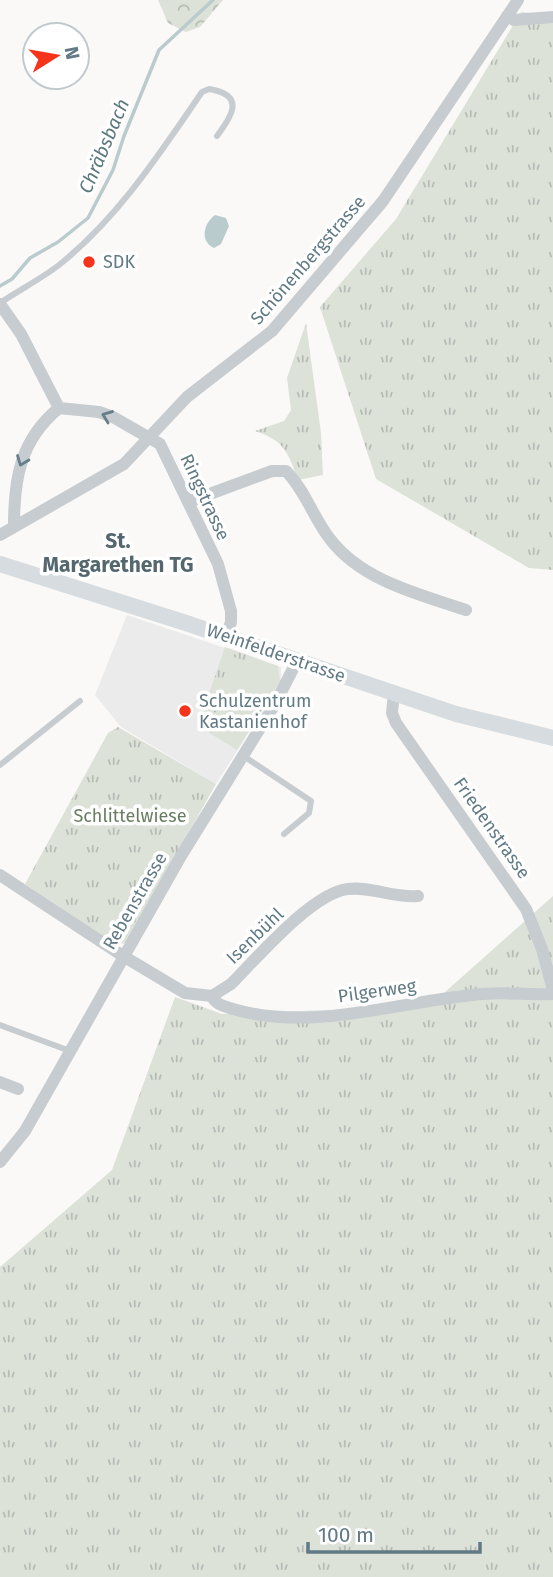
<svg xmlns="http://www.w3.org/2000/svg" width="553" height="1577" font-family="'Fira Sans',sans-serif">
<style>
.built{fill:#eaebea}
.grass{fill:url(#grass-tufts)}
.forest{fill:url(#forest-crowns)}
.pitch{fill:#dce2d8}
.water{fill:#bacbcd}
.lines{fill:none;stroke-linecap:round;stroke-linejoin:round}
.stream{stroke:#bacbcd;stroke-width:3.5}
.service{stroke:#c6cccf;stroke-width:6}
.minor{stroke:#c6cccf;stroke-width:12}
.secondary{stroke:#d6dcdf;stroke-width:16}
.oneway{stroke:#667e89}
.poi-dot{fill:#f6341b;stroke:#fff;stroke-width:2.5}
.labels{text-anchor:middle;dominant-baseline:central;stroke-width:7;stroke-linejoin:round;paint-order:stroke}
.street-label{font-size:18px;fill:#617a85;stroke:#fff}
.poi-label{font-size:18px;fill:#617a85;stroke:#fff;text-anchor:start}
.park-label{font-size:18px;fill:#697c61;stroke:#fff}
.water-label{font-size:19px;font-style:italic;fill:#5c797e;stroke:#fff}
.quarter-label{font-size:21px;font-weight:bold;fill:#54676f;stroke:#fff}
</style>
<defs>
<pattern id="grass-tufts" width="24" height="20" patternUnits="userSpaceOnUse" patternTransform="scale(1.75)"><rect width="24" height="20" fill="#dce2d8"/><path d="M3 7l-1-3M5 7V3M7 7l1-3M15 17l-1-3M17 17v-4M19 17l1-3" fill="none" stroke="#b6bcb5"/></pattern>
<pattern id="forest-crowns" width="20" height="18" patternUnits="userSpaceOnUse" patternTransform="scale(1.75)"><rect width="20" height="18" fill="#dce2d8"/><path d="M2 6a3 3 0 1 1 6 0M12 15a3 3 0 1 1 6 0" fill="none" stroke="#b6bcb5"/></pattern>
</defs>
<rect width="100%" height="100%" fill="#faf9f7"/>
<path class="built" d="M 127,615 L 281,667 L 281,682 L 216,784 L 121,727 L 95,695 Z"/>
<path class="grass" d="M 521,12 L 553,15 L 553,570 L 529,568 L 376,479 L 320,307 L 396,219 Z
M 306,323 L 321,433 L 323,475 L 298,480 C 289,454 284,440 255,431 L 284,421 L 291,410 L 287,378 Z
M 225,647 L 278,666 L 280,681 L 237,750 L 203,729 L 206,721 L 202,719 L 202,714 Z
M 118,727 L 216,784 L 127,942 L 122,944 L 108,940 L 25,884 L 108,733 Z
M 553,896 L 553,1577 L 0,1577 L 0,1267 L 112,1170 L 175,997 L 222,1014 L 436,1006 L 436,1000 Z"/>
<path class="forest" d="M 158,0 L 223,0 L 200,27 L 186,32 L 168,23 Z"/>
<path class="pitch" d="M 234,657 L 274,670 L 268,690 L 228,677 Z
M 227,679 L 257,688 L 241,737 L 211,727 Z"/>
<path class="water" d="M 215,215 L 226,218 L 229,226 L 221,244 L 214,248 C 199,241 204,223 215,215 Z"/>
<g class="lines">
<path class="stream" d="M 0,286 L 12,279 L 30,258 L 58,242 L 88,218 L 113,170 L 124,136 L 159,50 L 213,0"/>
<path class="service" d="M 0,303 C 19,290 41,279 59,265 C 118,218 160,153 202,92 L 209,89 C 246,95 232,116 217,136
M 242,755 L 311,801 L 309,813 L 284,834
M 0,765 L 80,701
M 0,1025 L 70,1051"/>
<path class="minor" d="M 507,16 L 514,20 L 553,17
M 0,304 L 21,334 L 59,408
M 59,408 L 99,412 L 113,417 L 160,444 L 218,564 L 231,611 L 231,622 L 226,636
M 188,502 L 272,471 L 286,471 C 305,490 314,519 330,539 C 362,581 419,594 466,610
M 14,526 C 14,479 20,440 59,408
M 0,535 L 124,464 L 187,397 L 272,331 L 383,201 L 518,0
M 394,693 L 392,713 L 396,723 L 526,909 L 542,949 L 553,990
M 0,875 L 123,956 L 185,993 L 212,996 L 231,984 C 257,958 312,893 348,889 C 371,886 393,898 418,896
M 212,996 C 216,1005 224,1006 233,1009 C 315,1033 402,1000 483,994 C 506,992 530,995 553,994
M 0,1082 L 18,1089
M 0,1162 L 25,1131 L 181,856 L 275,704 L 297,661"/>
<path class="secondary" d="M 0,564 L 186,623 L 456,714 L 553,738"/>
</g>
<defs><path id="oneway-chevron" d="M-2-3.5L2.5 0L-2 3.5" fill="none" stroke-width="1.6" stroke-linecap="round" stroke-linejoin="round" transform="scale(1.75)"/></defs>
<g class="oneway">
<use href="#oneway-chevron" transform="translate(107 416) rotate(-159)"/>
<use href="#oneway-chevron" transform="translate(22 461) rotate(111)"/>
</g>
<g class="poi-dot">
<circle cx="89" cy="262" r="7"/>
<circle cx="185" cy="711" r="7"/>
</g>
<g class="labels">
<g class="street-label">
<text transform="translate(308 260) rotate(-49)">Schönenbergstrasse</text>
<text transform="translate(205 497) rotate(65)">Ringstrasse</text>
<text transform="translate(276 653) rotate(19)">Weinfelderstrasse</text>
<text transform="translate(492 828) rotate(55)">Friedenstrasse</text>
<text transform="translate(135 901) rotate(-60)">Rebenstrasse</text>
<text transform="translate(255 936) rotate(-44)">Isenbühl</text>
<text transform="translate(377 991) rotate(-8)">Pilgerweg</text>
</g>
<g class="poi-label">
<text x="103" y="262">SDK</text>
<text x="199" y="701">Schulzentrum<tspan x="199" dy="21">Kastanienhof</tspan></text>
</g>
<g class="park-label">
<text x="130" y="816">Schlittelwiese</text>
</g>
<g class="water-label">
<text transform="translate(104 146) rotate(-67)">Chräbsbach</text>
</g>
<g class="quarter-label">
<text x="118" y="541">St.<tspan x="118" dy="24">Margarethen TG</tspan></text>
</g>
</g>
<g transform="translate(56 56) rotate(79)"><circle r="33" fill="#ffffff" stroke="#c0cace" stroke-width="2"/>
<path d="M0-5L12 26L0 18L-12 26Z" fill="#f6341b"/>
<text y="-10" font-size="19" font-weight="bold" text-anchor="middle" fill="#617a85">N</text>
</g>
<path d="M308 1542v10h172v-10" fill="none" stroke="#617a85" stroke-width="3.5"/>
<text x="318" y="1542" font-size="21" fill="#617a85" stroke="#ffffff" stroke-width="5" paint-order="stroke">100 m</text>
</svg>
